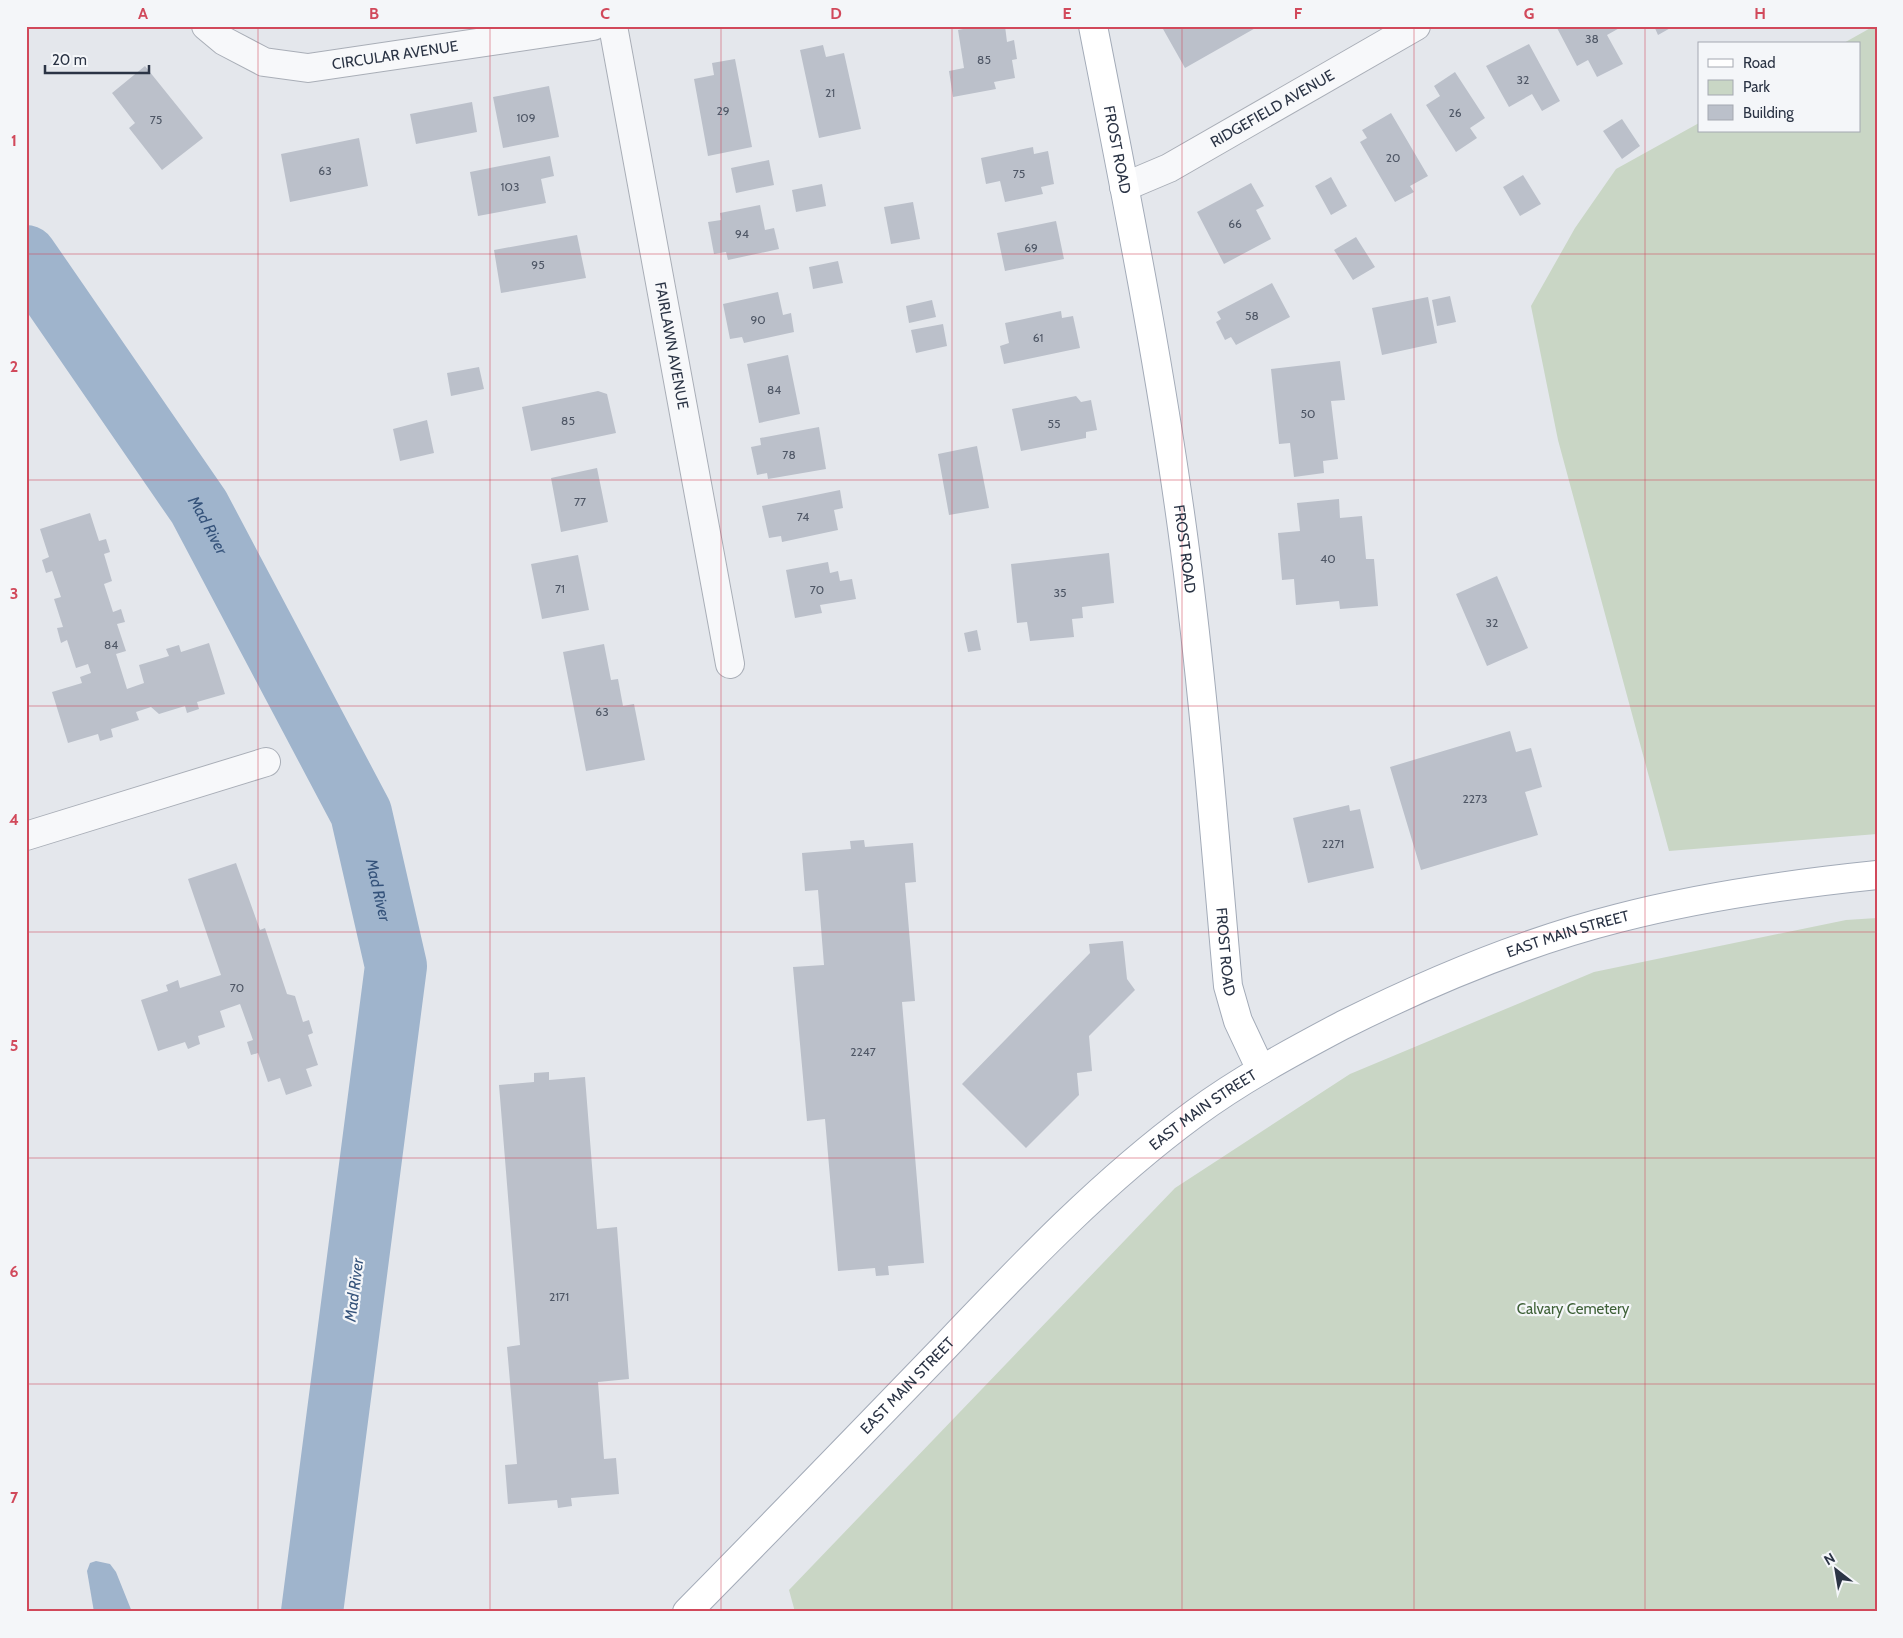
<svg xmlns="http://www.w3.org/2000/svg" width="1903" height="1638" font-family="Cabin,sans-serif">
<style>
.green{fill:#c9d6c5}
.water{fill:#9fb4cc}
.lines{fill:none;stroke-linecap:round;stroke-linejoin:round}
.river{stroke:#9fb4cc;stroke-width:62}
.building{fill:#bbc0ca}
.minor-casing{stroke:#a9aeb7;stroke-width:30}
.major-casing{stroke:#a3abb8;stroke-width:30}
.minor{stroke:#f7f8fa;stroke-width:28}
.major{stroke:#fff;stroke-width:28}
.grid{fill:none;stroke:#d1495b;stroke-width:1;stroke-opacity:0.55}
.labels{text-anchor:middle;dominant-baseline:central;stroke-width:4.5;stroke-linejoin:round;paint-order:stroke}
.number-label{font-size:12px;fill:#4f5766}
.street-label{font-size:15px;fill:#2b3445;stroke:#f4f6f9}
.park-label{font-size:15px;fill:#3f6138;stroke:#f4f6f9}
.water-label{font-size:16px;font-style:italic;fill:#34527a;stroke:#f4f6f9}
.neatline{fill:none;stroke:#d1495b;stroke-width:2}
.grid-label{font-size:16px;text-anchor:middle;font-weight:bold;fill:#d1495b}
</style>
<rect width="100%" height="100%" fill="#e4e7ec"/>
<path class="green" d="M 1874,26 L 1877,26 L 1877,834 L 1669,851 L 1558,440 L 1531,306 L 1575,228 L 1616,169 L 1699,123 L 1699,131 L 1859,131 L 1859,44 L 1842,44 Z
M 1877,918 L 1877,1612 L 795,1612 L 789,1590 L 1175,1188 L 1350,1074 L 1594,972 L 1846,920 Z"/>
<path class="water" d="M 96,1561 L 110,1564 L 116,1572 L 132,1612 L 94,1612 L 87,1571 L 90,1563 Z"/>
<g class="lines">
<path class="river" id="s1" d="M 26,256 L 199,507 L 361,813 L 396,966 L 312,1612"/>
</g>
<path class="building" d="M 978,26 L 1005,26 L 1007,42 L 1014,40 L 1017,59 L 1012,60 L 1015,78 L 994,82 L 996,89 L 953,97 L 949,71 L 964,68 L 958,30 Z
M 1168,26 L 1259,26 L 1185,68 L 1163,29 Z
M 1560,26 L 1623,26 L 1607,35 L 1623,64 L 1597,77 L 1588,60 L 1577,66 L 1557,28 Z
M 1654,26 L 1674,26 L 1658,35 Z
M 1529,44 L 1560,101 L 1542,111 L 1532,94 L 1509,107 L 1486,66 Z
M 823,45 L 826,57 L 844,53 L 861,129 L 819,138 L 800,50 Z
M 735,59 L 752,147 L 708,156 L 694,79 L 714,75 L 712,63 Z
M 145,66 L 203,138 L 162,170 L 129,128 L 135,123 L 112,93 Z
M 1455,72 L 1485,118 L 1470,128 L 1477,138 L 1456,152 L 1426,105 L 1440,96 L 1434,86 Z
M 549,86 L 559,137 L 503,148 L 493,97 Z
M 472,102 L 477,132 L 416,144 L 410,114 Z
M 1391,113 L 1428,176 L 1410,186 L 1414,192 L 1395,202 L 1360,142 L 1367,138 L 1362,130 Z
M 1622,119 L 1640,146 L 1622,159 L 1603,131 Z
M 359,138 L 368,186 L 290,202 L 281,154 Z
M 1033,147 L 1034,154 L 1048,151 L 1054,184 L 1041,187 L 1043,194 L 1005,202 L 1000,181 L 986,184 L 981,158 Z
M 550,156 L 554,176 L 541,179 L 546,203 L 478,216 L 470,172 Z
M 769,160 L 774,185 L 736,193 L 731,168 Z
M 1523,175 L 1541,204 L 1520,216 L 1503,187 Z
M 1331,177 L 1347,206 L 1331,215 L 1315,186 Z
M 1251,183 L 1264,206 L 1256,210 L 1271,239 L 1224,264 L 1197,212 Z
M 822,184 L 826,206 L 796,212 L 792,190 Z
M 913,202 L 920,239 L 891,244 L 884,207 Z
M 760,205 L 765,230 L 774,228 L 779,249 L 728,260 L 726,252 L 714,254 L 708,222 L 721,220 L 720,213 Z
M 1056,221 L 1064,259 L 1005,271 L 997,233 Z
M 577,235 L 586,278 L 501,293 L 494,250 Z
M 1356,237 L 1375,267 L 1353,280 L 1334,250 Z
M 838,261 L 843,283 L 813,289 L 809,267 Z
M 1272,283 L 1290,317 L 1236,345 L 1231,337 L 1225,340 L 1216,322 L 1221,319 L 1217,312 Z
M 778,292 L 783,315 L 791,313 L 794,332 L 744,343 L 742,337 L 730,339 L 723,304 Z
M 1450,296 L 1456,322 L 1437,326 L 1432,300 Z
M 1428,297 L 1437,343 L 1382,355 L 1372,308 Z
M 932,300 L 936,317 L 909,323 L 906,306 Z
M 1061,311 L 1062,318 L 1073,316 L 1080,348 L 1004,364 L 1000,346 L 1009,343 L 1005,323 Z
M 943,324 L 947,346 L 916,353 L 911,330 Z
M 788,355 L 800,414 L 759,423 L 747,364 Z
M 1340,361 L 1345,400 L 1331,401 L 1338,459 L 1323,461 L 1324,473 L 1294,477 L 1290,443 L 1279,444 L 1271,369 Z
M 479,367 L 484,389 L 451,396 L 447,373 Z
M 598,391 L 607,394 L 616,433 L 531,451 L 522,407 Z
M 1076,396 L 1081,402 L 1091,400 L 1097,430 L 1086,432 L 1086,438 L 1021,451 L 1012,409 Z
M 427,420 L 434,453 L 400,461 L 393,429 Z
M 819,427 L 826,469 L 768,479 L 767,473 L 757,475 L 751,447 L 761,445 L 760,438 Z
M 977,446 L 989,508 L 949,515 L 938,454 Z
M 597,468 L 608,522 L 561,532 L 551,478 Z
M 840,490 L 843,508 L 834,510 L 838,530 L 782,542 L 781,536 L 769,538 L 762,506 Z
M 1339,499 L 1340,518 L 1362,516 L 1366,559 L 1374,559 L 1378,606 L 1340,609 L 1339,601 L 1296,605 L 1294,579 L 1282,580 L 1278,533 L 1300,531 L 1297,503 Z
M 90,513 L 99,541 L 106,539 L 110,552 L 104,554 L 112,581 L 104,584 L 113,612 L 121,609 L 125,622 L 117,624 L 126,651 L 116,654 L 127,689 L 144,683 L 139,665 L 169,656 L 166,649 L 179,645 L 181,652 L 209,643 L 225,694 L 197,702 L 199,709 L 187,713 L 185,706 L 159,714 L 151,707 L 136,712 L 139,720 L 111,729 L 113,737 L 100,741 L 98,734 L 68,743 L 52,692 L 82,683 L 80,677 L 91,673 L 88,664 L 76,668 L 67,640 L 61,643 L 57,628 L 63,627 L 54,599 L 61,597 L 52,571 L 46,573 L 42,560 L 49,557 L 40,529 Z
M 1109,553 L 1114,603 L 1082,607 L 1083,618 L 1072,619 L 1074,637 L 1030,641 L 1027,622 L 1017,623 L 1011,564 Z
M 578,555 L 589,610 L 542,619 L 531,564 Z
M 828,562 L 830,573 L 838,571 L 840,581 L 852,579 L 856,599 L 820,605 L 822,613 L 795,618 L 786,570 Z
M 1497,576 L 1528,648 L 1487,666 L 1456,594 Z
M 977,630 L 981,650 L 968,652 L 964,633 Z
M 604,644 L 611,680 L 618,679 L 623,706 L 634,704 L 645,760 L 586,771 L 563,652 Z
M 1510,731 L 1516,752 L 1531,748 L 1542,787 L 1525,792 L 1538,835 L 1421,870 L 1390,767 Z
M 1349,805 L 1350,811 L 1360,809 L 1374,868 L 1308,883 L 1293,818 Z
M 864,840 L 865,847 L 913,843 L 916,882 L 905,883 L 915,1001 L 902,1002 L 924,1263 L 888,1266 L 889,1275 L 876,1276 L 875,1268 L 838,1271 L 825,1119 L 807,1121 L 793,967 L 824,965 L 818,890 L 805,891 L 802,853 L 851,849 L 850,841 Z
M 236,863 L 260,930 L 265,928 L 287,994 L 295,996 L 303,1022 L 309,1020 L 313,1033 L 308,1035 L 318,1065 L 306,1069 L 312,1086 L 286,1095 L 280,1078 L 268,1082 L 258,1053 L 251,1055 L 247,1042 L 253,1040 L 240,1004 L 220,1011 L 225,1027 L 198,1036 L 200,1044 L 188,1049 L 185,1042 L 158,1051 L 141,1000 L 168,991 L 166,985 L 178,980 L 180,988 L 221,975 L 188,879 Z
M 1123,941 L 1127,979 L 1135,990 L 1089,1036 L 1092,1071 L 1077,1073 L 1079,1095 L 1026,1148 L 962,1084 L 1090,953 L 1089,944 Z
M 549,1072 L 549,1080 L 585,1077 L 597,1229 L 617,1227 L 629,1379 L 598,1382 L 604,1459 L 616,1458 L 619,1494 L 571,1498 L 572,1506 L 558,1508 L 557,1500 L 508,1504 L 505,1465 L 517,1464 L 507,1347 L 520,1345 L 499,1085 L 534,1082 L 534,1073 Z"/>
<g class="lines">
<defs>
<g id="minor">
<path id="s2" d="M 206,26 L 224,41 L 264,62 L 308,68 L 593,26"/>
<path id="s3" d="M 613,26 L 730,664"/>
<path id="s4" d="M 1124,187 L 1169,168 L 1416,26"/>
<path d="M 26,836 L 266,762"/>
</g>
<g id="major">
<path id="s5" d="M 1093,26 C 1127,200 1162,374 1185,550 C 1204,695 1215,841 1228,986 L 1238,1021 L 1261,1070"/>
<path id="s6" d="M 687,1612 C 772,1526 856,1439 940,1352 C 1020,1268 1100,1183 1194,1114 C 1240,1080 1292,1052 1343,1025 C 1431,981 1524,942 1619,918 C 1704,896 1790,884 1877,875"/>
</g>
</defs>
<use href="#minor" class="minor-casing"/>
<use href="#major" class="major-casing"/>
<use href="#minor" class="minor"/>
<use href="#major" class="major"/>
</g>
<path class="grid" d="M 258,26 L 258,1612M 490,26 L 490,1612M 721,26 L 721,1612M 952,26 L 952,1612M 1182,26 L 1182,1612M 1414,26 L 1414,1612M 1645,26 L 1645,1612M 26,254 L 1877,254M 26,480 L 1877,480M 26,706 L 1877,706M 26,932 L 1877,932M 26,1158 L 1877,1158M 26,1384 L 1877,1384"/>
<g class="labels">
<g class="number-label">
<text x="1592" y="38">38</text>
<text x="984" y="59">85</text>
<text x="1523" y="79">32</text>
<text x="830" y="92">21</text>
<text x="723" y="110">29</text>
<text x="1455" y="112">26</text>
<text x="526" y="117">109</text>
<text x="156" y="119">75</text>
<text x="1393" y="157">20</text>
<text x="325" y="170">63</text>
<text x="1019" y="173">75</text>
<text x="510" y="186">103</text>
<text x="1235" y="223">66</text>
<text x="742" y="233">94</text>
<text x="1031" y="247">69</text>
<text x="538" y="264">95</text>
<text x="1252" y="315">58</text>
<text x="758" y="319">90</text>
<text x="1038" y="337">61</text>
<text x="774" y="389">84</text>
<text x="1308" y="413">50</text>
<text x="568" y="420">85</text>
<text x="1054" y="423">55</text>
<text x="789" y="454">78</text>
<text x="580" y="501">77</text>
<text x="803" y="516">74</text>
<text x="1328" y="558">40</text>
<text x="560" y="588">71</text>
<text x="817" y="589">70</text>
<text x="1060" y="592">35</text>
<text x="1492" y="622">32</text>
<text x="111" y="644">84</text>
<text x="602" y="711">63</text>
<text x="1475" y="798">2273</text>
<text x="1333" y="843">2271</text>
<text x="237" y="987">70</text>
<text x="863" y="1051">2247</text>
<text x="559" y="1296">2171</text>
</g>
<g class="street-label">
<text stroke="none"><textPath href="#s2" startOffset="201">CIRCULAR AVENUE</textPath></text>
<text stroke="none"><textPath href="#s4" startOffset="168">RIDGEFIELD AVENUE</textPath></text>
<text stroke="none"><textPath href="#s5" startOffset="126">FROST ROAD</textPath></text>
<text stroke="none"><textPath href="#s3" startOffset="325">FAIRLAWN AVENUE</textPath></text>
<text stroke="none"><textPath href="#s5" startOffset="531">FROST ROAD</textPath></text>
<text stroke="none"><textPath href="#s6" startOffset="1128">EAST MAIN STREET</textPath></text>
<text stroke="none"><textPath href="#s5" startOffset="936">FROST ROAD</textPath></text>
<text stroke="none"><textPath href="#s6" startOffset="721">EAST MAIN STREET</textPath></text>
<text stroke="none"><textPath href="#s6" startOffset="316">EAST MAIN STREET</textPath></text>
</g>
<g class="park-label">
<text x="1573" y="1309">Calvary Cemetery</text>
</g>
<g class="water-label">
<text stroke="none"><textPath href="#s1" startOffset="325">Mad River</textPath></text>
<text stroke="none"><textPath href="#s1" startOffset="730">Mad River</textPath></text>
<text transform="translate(354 1290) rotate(-83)">Mad River</text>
</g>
</g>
<rect width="1903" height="1638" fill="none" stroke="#f4f6f9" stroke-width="55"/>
<rect x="1698" y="42" width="162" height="90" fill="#f4f6f9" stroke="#a4a8b1"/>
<rect x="1708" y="59" width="25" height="8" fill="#ffffff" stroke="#a4a8b1"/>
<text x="1743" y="68" font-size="15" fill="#2b3445">Road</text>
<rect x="1708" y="80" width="25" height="15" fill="#c9d6c5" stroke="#a4a8b1"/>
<text x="1743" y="92" font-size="15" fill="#2b3445">Park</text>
<rect x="1708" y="105" width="25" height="15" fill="#bbc0ca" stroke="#a4a8b1"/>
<text x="1743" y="118" font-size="15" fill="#2b3445">Building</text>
<g transform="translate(1836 1570) rotate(329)" stroke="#f4f6f9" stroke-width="4" paint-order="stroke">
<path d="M0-4L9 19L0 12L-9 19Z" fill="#2b3445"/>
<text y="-8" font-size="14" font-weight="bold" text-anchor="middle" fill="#2b3445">N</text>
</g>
<path d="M45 65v8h104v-8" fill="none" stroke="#2b3445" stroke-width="2.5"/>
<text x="52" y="65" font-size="15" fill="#2b3445" stroke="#f4f6f9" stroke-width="4" paint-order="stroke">20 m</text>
<rect x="28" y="28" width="1848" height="1582" class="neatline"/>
<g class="grid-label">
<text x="143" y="19">A</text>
<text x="374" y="19">B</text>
<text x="605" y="19">C</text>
<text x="836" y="19">D</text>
<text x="1067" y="19">E</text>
<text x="1298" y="19">F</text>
<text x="1529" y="19">G</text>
<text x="1760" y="19">H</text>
<text x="14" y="146">1</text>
<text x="14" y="372">2</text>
<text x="14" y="599">3</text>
<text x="14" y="825">4</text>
<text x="14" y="1051">5</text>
<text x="14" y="1277">6</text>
<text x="14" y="1503">7</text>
</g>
</svg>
